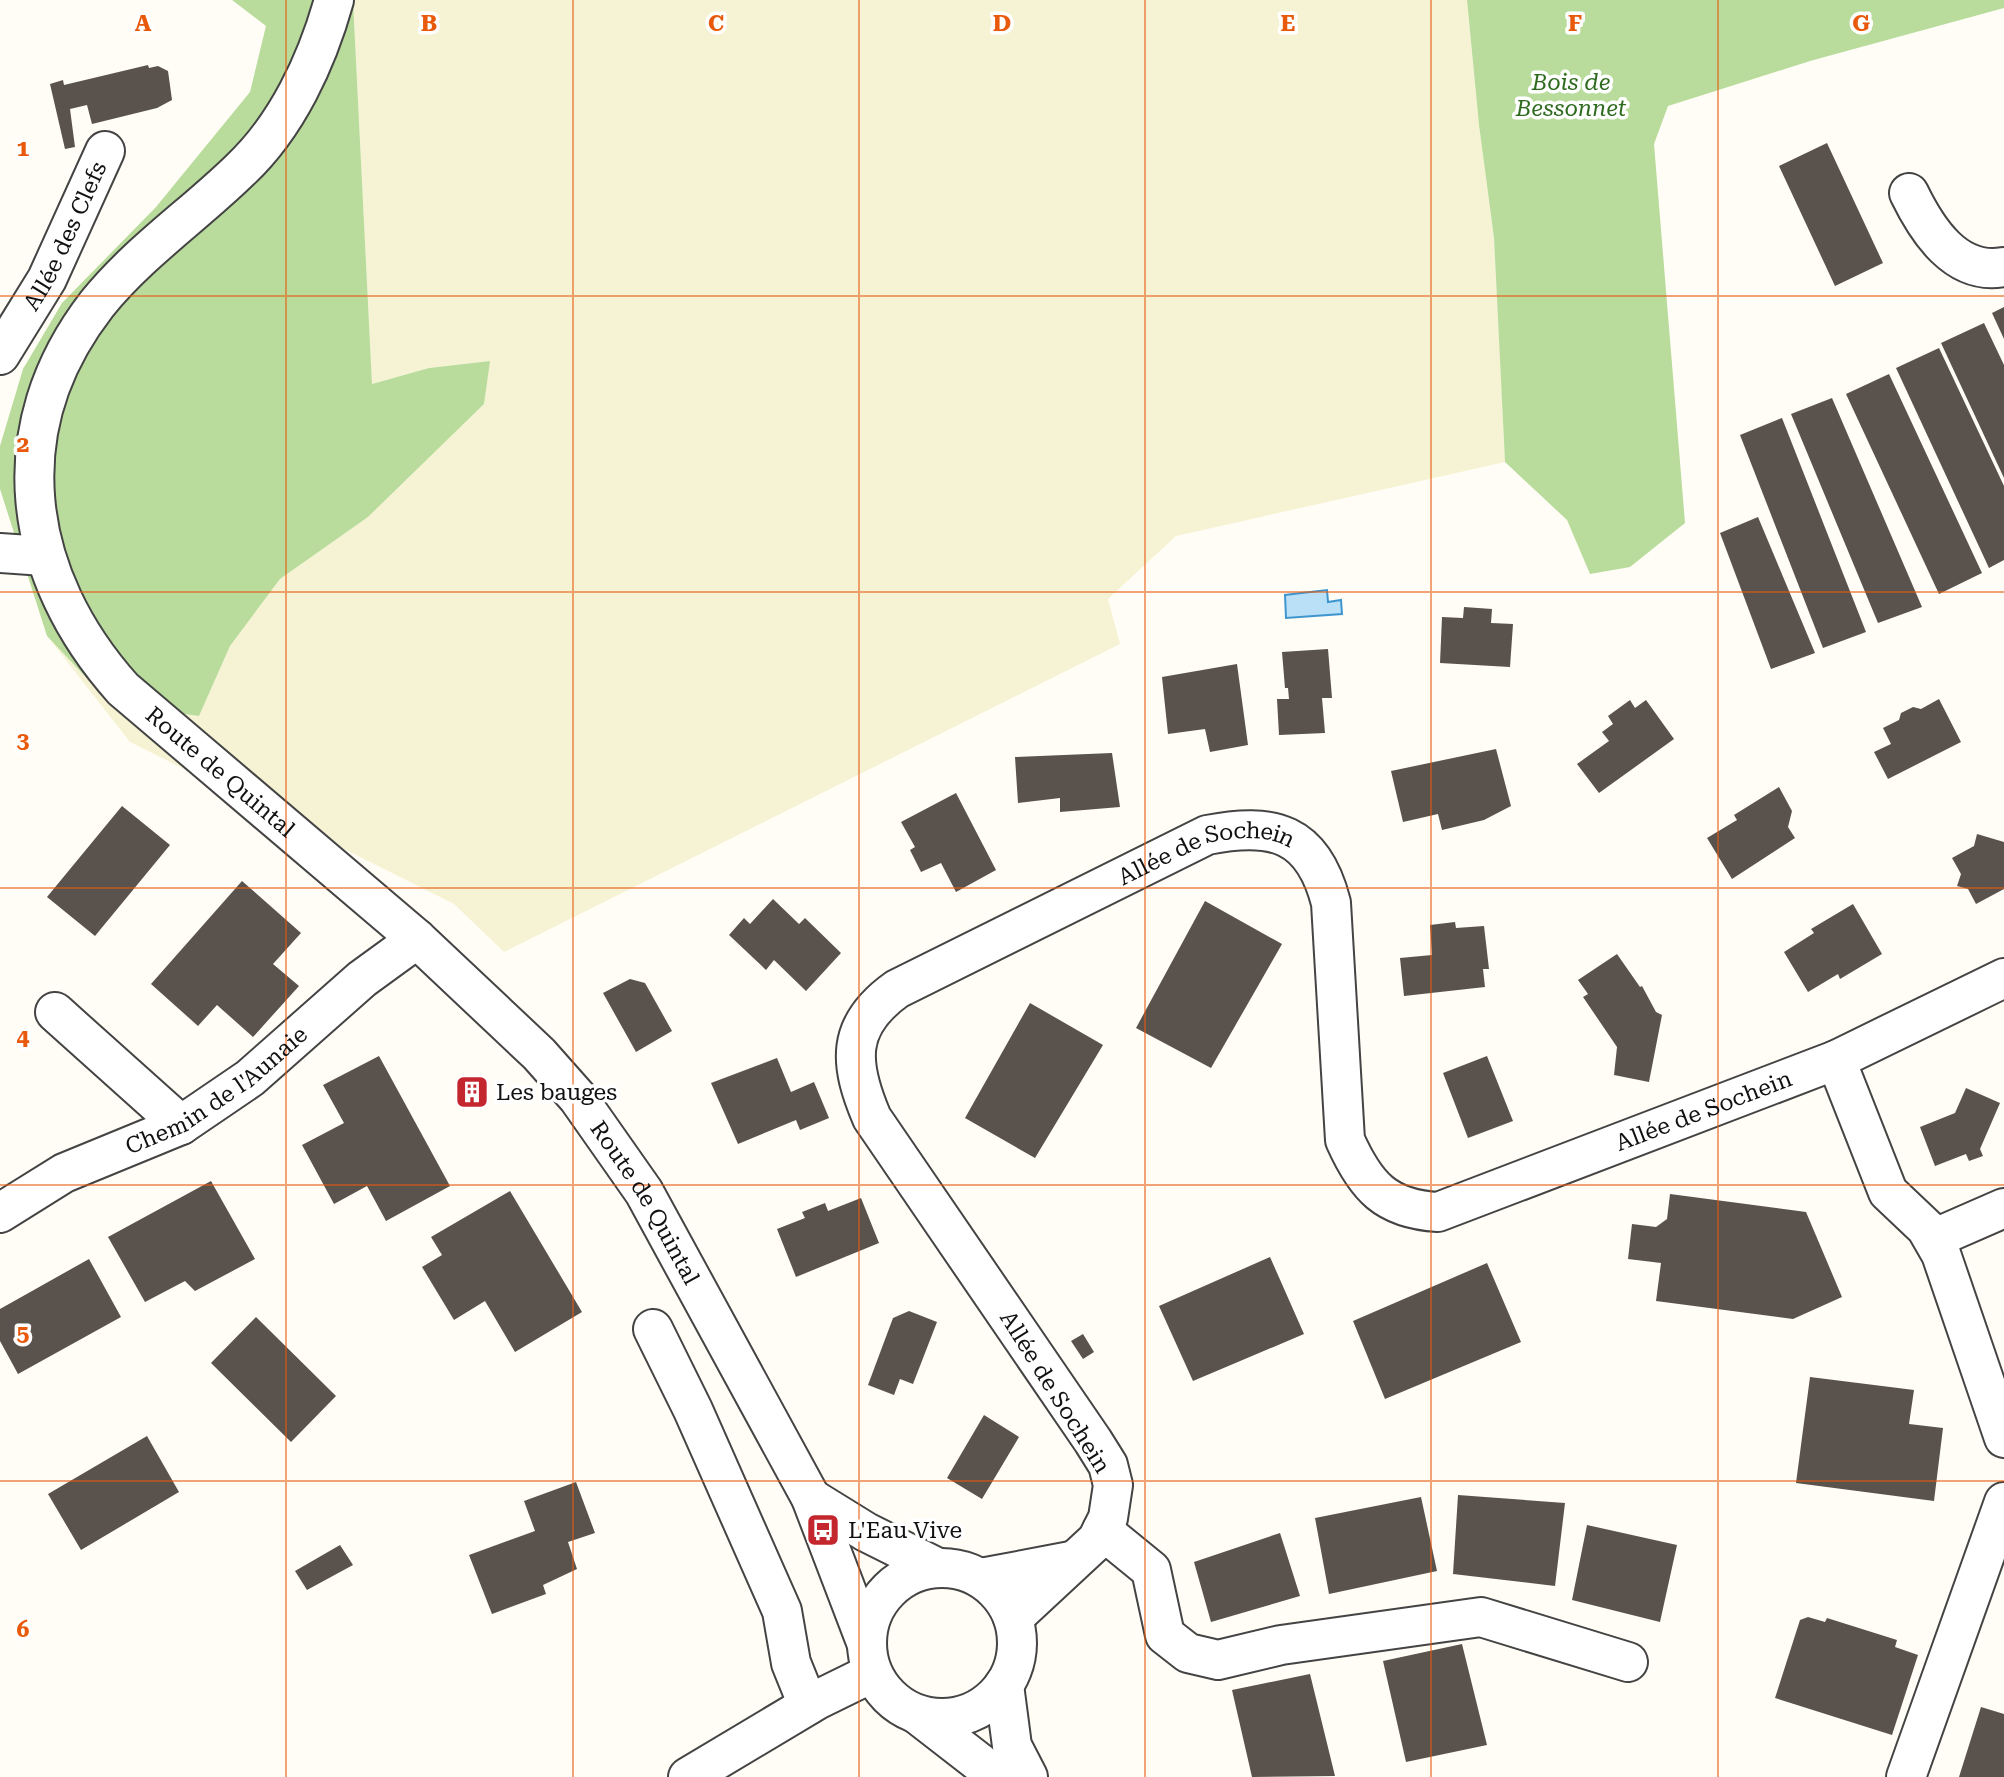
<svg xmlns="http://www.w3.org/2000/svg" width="2004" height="1777" font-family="'Roboto Serif',serif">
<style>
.farmland{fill:#f6f3d4}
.forest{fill:#b9dc9c}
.water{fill:#b9e0f7;stroke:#3f96cf;stroke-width:2}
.building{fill:#5a524d}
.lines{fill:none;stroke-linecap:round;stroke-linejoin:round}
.minor-casing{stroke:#444;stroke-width:42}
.minor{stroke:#fff;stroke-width:38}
.grid{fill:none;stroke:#e8590c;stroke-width:2;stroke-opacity:0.55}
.labels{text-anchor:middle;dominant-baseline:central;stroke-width:7;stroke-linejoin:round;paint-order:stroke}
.park-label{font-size:23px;font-style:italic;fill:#2f6b1f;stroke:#fff}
.street-label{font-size:23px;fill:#111;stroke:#fff}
.poi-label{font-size:23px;fill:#111;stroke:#fff;text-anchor:start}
.grid-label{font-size:23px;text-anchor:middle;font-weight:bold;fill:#e8590c;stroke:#fff;stroke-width:7;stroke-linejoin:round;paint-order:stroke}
</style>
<rect width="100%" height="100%" fill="#fffdf5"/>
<path class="farmland" d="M 353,0 L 1467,0 L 1479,125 L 1494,238 L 1505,462 L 1176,536 L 1108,599 L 1120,644 L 504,952 L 454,904 L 130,742 L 47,636 L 111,704 L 199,716 L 230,646 L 280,579 L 368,517 L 484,404 L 489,361 L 429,368 L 372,384 Z"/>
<path class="forest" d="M 232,0 L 353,0 L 372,384 L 429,368 L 490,361 L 484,404 L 368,517 L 280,579 L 230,646 L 199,716 L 111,704 L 47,636 L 0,489 L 0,446 L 23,369 L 62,303 L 156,207 L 250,92 L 266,26 Z
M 1467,0 L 2004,0 L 2004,8 L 1810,61 L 1668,106 L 1654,144 L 1685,523 L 1630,567 L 1590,574 L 1567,520 L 1505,462 L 1494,238 L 1479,125 Z"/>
<path class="water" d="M 1327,590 L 1328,602 L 1341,600 L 1342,614 L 1286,618 L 1285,595 Z"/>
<path class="building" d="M 148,65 L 149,68 L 158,66 L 168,71 L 172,100 L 157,108 L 92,124 L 87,105 L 70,109 L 75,147 L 65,149 L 50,84 L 63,80 L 64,85 Z
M 1827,143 L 1883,263 L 1835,286 L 1779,166 Z
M 2004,307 L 2004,339 L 1992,313 Z
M 1984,323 L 2004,365 L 2004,478 L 1941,343 Z
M 1939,348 L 2004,486 L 2004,560 L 1989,568 L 1896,368 Z
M 1889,374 L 1982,573 L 1939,594 L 1846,394 Z
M 1832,398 L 1922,607 L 1878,623 L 1791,414 Z
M 1782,418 L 1866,632 L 1823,648 L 1740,435 Z
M 1758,517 L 1815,653 L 1771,669 L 1720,533 Z
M 1464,607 L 1492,609 L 1491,623 L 1513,624 L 1510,667 L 1440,663 L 1442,617 L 1463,618 Z
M 1328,649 L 1332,698 L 1322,698 L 1325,733 L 1279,735 L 1277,699 L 1289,699 L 1288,688 L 1285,688 L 1282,652 Z
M 1237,664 L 1248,745 L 1210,752 L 1205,729 L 1168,734 L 1162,677 Z
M 1939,699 L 1961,742 L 1888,779 L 1874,752 L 1891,744 L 1883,728 L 1899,720 L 1901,713 L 1913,707 L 1921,709 Z
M 1630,700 L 1635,708 L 1646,700 L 1674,739 L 1599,793 L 1577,764 L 1609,741 L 1602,732 L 1613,724 L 1608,716 Z
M 1496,749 L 1511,806 L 1484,820 L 1442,830 L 1438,814 L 1403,822 L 1391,771 Z
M 1112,753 L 1120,807 L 1060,812 L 1060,798 L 1018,803 L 1015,757 Z
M 1779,787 L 1792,811 L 1788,827 L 1795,838 L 1732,879 L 1707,838 L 1737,820 L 1734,815 Z
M 956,793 L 996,870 L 956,892 L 941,863 L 921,872 L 910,850 L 915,847 L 901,822 Z
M 122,806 L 170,845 L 95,936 L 47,897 Z
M 1977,834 L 2004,842 L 2004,889 L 1976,904 L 1968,889 L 1957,886 L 1961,874 L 1952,858 L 1974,846 Z
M 242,881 L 301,933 L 273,964 L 299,986 L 253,1037 L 217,1005 L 198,1026 L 151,984 Z
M 773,899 L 799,924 L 805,918 L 841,953 L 806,991 L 774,960 L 766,970 L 729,935 L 744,918 L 750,924 Z
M 1205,901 L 1282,944 L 1211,1068 L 1136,1028 Z
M 1853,904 L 1882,954 L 1840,979 L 1838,974 L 1808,992 L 1784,952 L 1814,933 L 1811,929 Z
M 1455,922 L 1456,928 L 1484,926 L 1489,969 L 1483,969 L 1485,987 L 1404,996 L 1400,958 L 1432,955 L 1430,925 Z
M 1617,954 L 1640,987 L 1642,986 L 1656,1012 L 1662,1015 L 1649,1082 L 1614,1075 L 1617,1047 L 1583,997 L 1588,994 L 1578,980 Z
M 630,979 L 645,983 L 672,1031 L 636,1052 L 603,993 Z
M 1030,1003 L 1103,1045 L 1035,1158 L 965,1118 Z
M 379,1056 L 450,1186 L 386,1221 L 367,1186 L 334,1204 L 302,1145 L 344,1123 L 323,1085 Z
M 1487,1056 L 1513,1121 L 1468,1138 L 1443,1073 Z
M 777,1058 L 791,1092 L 814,1082 L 829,1118 L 800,1130 L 796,1120 L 738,1144 L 711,1083 Z
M 470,1081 L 483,1094 L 474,1103 L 461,1089 Z
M 1966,1088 L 2000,1103 L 1980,1149 L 1983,1156 L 1969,1161 L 1966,1154 L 1935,1166 L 1920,1127 L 1955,1113 Z
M 211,1181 L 255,1259 L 195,1291 L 185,1281 L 145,1302 L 108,1237 Z
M 510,1191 L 582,1312 L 515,1352 L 485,1301 L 454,1320 L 422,1267 L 442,1255 L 431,1237 Z
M 1670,1194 L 1806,1212 L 1842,1297 L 1793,1319 L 1656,1301 L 1661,1263 L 1628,1259 L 1632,1224 L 1656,1227 L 1667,1219 Z
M 861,1198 L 879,1243 L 796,1277 L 777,1229 L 805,1218 L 802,1212 L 825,1203 L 828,1211 Z
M 1270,1257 L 1304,1334 L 1193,1381 L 1159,1306 Z
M 89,1259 L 121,1317 L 18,1374 L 0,1341 L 0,1309 Z
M 1487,1263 L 1521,1342 L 1385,1399 L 1353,1321 Z
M 909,1311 L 937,1322 L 913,1384 L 900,1379 L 894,1395 L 868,1385 L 893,1318 Z
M 256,1317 L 336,1396 L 291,1442 L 211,1363 Z
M 1083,1334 L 1094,1352 L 1083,1359 L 1071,1341 Z
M 1810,1377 L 1914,1390 L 1909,1424 L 1943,1428 L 1934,1501 L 1796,1483 Z
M 984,1415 L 1019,1437 L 982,1499 L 947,1478 Z
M 147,1436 L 179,1492 L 81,1550 L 48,1494 Z
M 576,1482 L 595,1533 L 568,1542 L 577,1569 L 543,1585 L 546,1594 L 492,1614 L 469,1555 L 535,1531 L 524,1501 Z
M 1458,1495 L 1565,1503 L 1555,1586 L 1453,1574 Z
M 1421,1497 L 1437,1571 L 1329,1594 L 1315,1518 Z
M 1587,1525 L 1677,1545 L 1660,1622 L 1572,1600 Z
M 1280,1533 L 1300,1596 L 1211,1622 L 1194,1562 Z
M 340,1545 L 353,1565 L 307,1590 L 295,1571 Z
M 1808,1617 L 1825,1622 L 1827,1618 L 1897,1640 L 1895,1647 L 1918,1655 L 1892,1735 L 1775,1698 L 1800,1620 Z
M 1462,1644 L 1487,1745 L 1406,1762 L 1383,1661 Z
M 1310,1674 L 1335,1776 L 1252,1777 L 1232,1690 Z
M 1981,1707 L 2004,1714 L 2004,1777 L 1959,1777 Z"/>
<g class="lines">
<defs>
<g id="minor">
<path id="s1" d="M 334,0 C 317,61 287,126 240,170 C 194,215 138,253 97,304 C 0,429 21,575 123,689 L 417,939 L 539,1054 L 578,1098 L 644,1192 L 811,1498 L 866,1642"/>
<path d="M 1909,193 C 1927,230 1956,276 2004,267"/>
<path id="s2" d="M 0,355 L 47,279 L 105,151"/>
<path d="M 0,553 L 44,556"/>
<path d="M 55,1012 L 181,1125"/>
<path d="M 1836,1060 L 1888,1192 L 1926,1228 L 1941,1254 L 2004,1438"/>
<path id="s3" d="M 0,1213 L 64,1173 L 181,1125 L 250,1078 L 362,979 L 417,939"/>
<path d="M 1933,1239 L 2004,1208"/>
<path d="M 653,1329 L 693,1410 L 782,1611 L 791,1663 L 808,1705"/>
<path d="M 811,1498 L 866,1532 L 936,1567"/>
<path d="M 1102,1530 L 1151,1570 L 1165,1635 L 1188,1653 L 1218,1660 L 1281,1645 L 1481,1617 L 1628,1662"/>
<circle cx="942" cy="1643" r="75"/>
<path d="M 981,1578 L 1071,1561"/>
<path id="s4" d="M 1013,1618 L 1097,1540 L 1108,1518 L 1113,1485 L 1108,1465 L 1093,1441 L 872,1118 C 849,1064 845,1026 897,989 L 1207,835 C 1273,822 1313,832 1331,903 L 1345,1140 C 1366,1187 1386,1209 1438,1212 L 1836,1060 L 2004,978"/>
<path d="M 1004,1685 L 1012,1746 L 1028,1777"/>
<path d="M 918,1715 L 998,1777"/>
<path d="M 688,1777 L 817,1700 L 872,1673"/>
<path d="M 1906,1777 L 2004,1502"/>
</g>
</defs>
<use href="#minor" class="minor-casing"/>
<use href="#minor" class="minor"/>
</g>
<path class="grid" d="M 286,0 L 286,1777M 573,0 L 573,1777M 859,0 L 859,1777M 1145,0 L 1145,1777M 1431,0 L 1431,1777M 1718,0 L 1718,1777M 0,296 L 2004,296M 0,592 L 2004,592M 0,888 L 2004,888M 0,1185 L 2004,1185M 0,1481 L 2004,1481"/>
<defs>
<symbol id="building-square" viewBox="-11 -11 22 22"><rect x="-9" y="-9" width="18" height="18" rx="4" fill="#c4262e" stroke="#fff"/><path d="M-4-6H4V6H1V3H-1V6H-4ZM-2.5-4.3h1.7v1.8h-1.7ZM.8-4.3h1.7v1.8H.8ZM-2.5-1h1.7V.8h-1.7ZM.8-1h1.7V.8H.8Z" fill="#fff"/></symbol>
<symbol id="bus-square" viewBox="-11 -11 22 22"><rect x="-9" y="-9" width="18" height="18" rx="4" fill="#c4262e" stroke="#fff"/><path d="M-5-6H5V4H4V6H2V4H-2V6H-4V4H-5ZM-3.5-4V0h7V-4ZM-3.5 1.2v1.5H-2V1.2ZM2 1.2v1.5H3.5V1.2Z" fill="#fff"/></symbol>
</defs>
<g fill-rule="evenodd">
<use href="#building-square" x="453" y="1073" width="38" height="38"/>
<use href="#bus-square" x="804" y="1511" width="38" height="38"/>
</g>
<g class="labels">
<g class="park-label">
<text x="1571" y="82">Bois de<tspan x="1571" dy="26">Bessonnet</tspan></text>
</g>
<g class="street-label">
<text stroke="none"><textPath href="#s2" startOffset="136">Allée des Clefs</textPath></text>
<text stroke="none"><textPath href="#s1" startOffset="943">Route de Quintal</textPath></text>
<text stroke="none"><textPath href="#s4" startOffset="1101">Allée de Sochein</textPath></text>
<text stroke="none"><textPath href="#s3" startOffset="250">Chemin de l'Aunaie</textPath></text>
<text stroke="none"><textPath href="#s4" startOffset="1916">Allée de Sochein</textPath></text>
<text stroke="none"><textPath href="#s1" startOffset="1552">Route de Quintal</textPath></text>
<text transform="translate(1055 1392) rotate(58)">Allée de Sochein</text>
</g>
<g class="poi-label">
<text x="496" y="1092">Les bauges</text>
<text x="848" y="1530">L'Eau Vive</text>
</g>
</g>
<g class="grid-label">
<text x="143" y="31">A</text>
<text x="429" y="31">B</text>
<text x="716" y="31">C</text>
<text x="1002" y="31">D</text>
<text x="1288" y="31">E</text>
<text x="1575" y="31">F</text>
<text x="1861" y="31">G</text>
<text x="23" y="156">1</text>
<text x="23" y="452">2</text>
<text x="23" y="748">3</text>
<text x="23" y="1045">4</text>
<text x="23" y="1341">5</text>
<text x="23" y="1637">6</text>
</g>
</svg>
